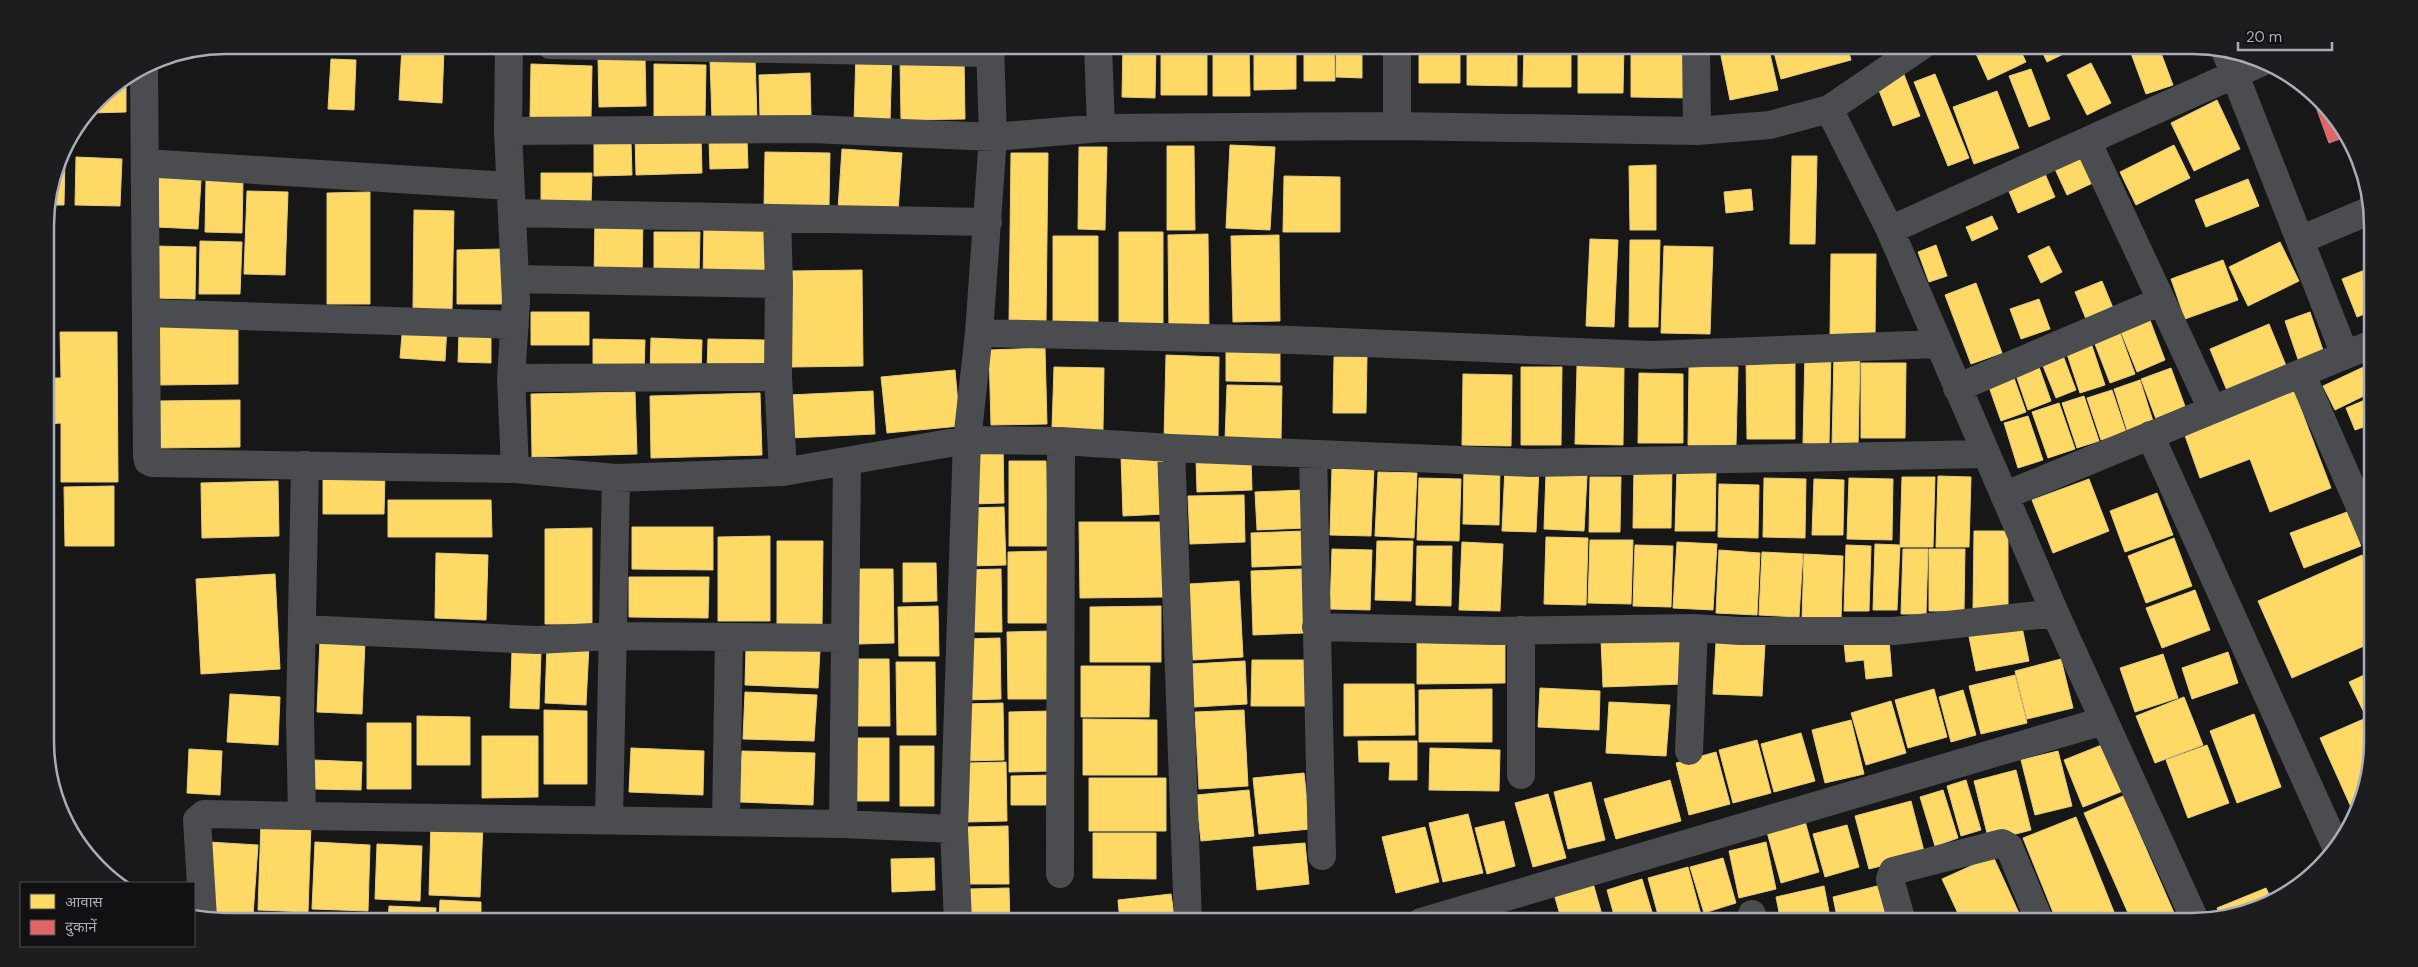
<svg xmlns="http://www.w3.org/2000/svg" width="2418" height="967" font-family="'DM Sans','Noto Sans Devanagari',sans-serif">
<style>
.homes{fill:#ffd966;stroke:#e5cc7f}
.shops{fill:#e06666;stroke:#cf7b7f}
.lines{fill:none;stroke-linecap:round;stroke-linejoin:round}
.minor{stroke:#4b4c50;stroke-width:28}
.rim{fill:none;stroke:#a8adb8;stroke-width:2.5}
</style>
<rect width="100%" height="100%" fill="#171717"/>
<path class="homes" d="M 1123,45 L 1156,45 L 1155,98 L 1122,97 Z
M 1161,45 L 1207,45 L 1207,95 L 1161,95 Z
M 1213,45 L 1249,45 L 1250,96 L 1213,96 Z
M 1254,45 L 1296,45 L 1296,89 L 1254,90 Z
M 1304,45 L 1334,45 L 1335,81 L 1304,81 Z
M 1336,45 L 1362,45 L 1362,78 L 1336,77 Z
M 1419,45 L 1460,45 L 1460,83 L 1419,83 Z
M 1467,45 L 1517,45 L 1517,86 L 1467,85 Z
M 1524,45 L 1571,45 L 1571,87 L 1523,87 Z
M 1578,45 L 1624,45 L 1623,93 L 1578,93 Z
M 1631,45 L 1688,45 L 1688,98 L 1631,97 Z
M 1768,45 L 1778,90 L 1730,100 L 1719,46 Z
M 1772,45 L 1847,45 L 1851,60 L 1781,79 Z
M 1972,45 L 2018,45 L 2026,62 L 1988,80 Z
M 2039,45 L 2082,45 L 2047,62 Z
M 2128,45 L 2158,45 L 2173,85 L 2146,94 Z
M 402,46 L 444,49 L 442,103 L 399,100 Z
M 856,51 L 892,52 L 890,123 L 854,122 Z
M 645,56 L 646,106 L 599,107 L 598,57 Z
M 964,57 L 965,119 L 901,120 L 900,59 Z
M 755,58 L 757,119 L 712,120 L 710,59 Z
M 331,59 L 356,60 L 354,110 L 328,109 Z
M 2091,63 L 2111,103 L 2087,115 L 2067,75 Z
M 531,64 L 592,66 L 591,119 L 530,118 Z
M 654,64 L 706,65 L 705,118 L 654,117 Z
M 2031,69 L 2050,119 L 2029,127 L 2009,76 Z
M 1903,72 L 1920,116 L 1893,126 L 1876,83 Z
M 810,73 L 811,117 L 760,119 L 759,75 Z
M 1935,74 L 1969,158 L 1948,166 L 1914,82 Z
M 126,78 L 126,112 L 89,113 L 106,90 Z
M 1997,91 L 2019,148 L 1974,164 L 1953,107 Z
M 2217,100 L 2240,149 L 2194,171 L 2171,123 Z
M 701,134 L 702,173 L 636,175 L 635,136 Z
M 747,139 L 748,168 L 710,169 L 709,140 Z
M 631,141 L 632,175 L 594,176 L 594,142 Z
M 1230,145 L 1275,147 L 1270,230 L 1226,228 Z
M 2174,145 L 2190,178 L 2136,205 L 2120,172 Z
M 1167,146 L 1194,146 L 1195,230 L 1167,230 Z
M 1079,147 L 1107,147 L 1105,230 L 1078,229 Z
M 842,149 L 902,153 L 898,212 L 838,209 Z
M 765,152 L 830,153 L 829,206 L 764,206 Z
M 1011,153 L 1048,153 L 1046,323 L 1009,324 Z
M 2084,153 L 2097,181 L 2067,195 L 2054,167 Z
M 1792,156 L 1817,156 L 1815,244 L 1790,244 Z
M 76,157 L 122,159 L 120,206 L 75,205 Z
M 60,159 L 65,159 L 64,205 L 48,205 Z
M 1656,165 L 1656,230 L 1630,230 L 1629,166 Z
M 2042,167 L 2055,197 L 2018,213 L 2005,182 Z
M 541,173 L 592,173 L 591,206 L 541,206 Z
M 1284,176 L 1340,177 L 1340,232 L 1283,232 Z
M 159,178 L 201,180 L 198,229 L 156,227 Z
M 206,178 L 243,179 L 242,233 L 205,232 Z
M 2248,179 L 2259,206 L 2206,227 L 2195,200 Z
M 1751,189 L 1753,210 L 1726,213 L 1724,192 Z
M 247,191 L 288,192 L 285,275 L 244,274 Z
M 370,192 L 370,304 L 327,304 L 327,193 Z
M 414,210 L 454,211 L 452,310 L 413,309 Z
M 1992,216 L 1998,229 L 1972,241 L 1966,227 Z
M 595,217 L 643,218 L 642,279 L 594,278 Z
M 704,223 L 767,223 L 767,279 L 703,279 Z
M 654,232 L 700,232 L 699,276 L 654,275 Z
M 1119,232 L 1163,232 L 1163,326 L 1119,326 Z
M 1208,234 L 1209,330 L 1169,331 L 1168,235 Z
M 1279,235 L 1280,321 L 1233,322 L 1231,236 Z
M 1053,236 L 1098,236 L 1098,324 L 1053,325 Z
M 1590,239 L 1618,240 L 1614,327 L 1586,326 Z
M 1630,240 L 1660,240 L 1658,327 L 1629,327 Z
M 200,241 L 242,242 L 240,294 L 199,294 Z
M 2280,242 L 2299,281 L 2248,306 L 2229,267 Z
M 1936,245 L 1947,276 L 1929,282 L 1918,252 Z
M 155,246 L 196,247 L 195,299 L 153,298 Z
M 1664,246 L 1713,247 L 1710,334 L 1661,333 Z
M 2049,246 L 2062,272 L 2041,283 L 2028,256 Z
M 502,249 L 503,304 L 457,304 L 457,250 Z
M 1831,254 L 1876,254 L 1875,338 L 1830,337 Z
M 2223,260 L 2238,300 L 2185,319 L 2171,279 Z
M 2370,268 L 2372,311 L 2357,317 L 2342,279 Z
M 862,270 L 863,366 L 791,367 L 790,271 Z
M 2102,281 L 2113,308 L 2086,319 L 2075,292 Z
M 1976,283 L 2002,353 L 1971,364 L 1945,295 Z
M 2039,299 L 2050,329 L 2021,339 L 2010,309 Z
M 531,312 L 589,312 L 589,345 L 531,345 Z
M 2310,312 L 2325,356 L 2300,365 L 2285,321 Z
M 2148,315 L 2165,360 L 2137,372 L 2119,327 Z
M 158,320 L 238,320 L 238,384 L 158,385 Z
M 403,323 L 447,326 L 445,361 L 400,358 Z
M 2269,324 L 2287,368 L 2228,393 L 2210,349 Z
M 2119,330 L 2135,374 L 2110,383 L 2093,339 Z
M 60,332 L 117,332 L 118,482 L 61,482 L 61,423 L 47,424 L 46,378 L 61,378 Z
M 459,332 L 491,333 L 491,363 L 458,362 Z
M 651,338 L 702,340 L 701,374 L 650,372 Z
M 593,339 L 645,340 L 644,375 L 593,374 Z
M 708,339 L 765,340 L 764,373 L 707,372 Z
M 1226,341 L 1280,341 L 1280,382 L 1226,381 Z
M 2091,343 L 2105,385 L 2080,393 L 2066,351 Z
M 1045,348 L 1047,424 L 991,425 L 989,350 Z
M 1805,351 L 1831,352 L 1829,444 L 1803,443 Z
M 2062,353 L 2076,390 L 2056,398 L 2041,361 Z
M 1166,355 L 1219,357 L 1218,440 L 1164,439 Z
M 1834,355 L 1860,355 L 1858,447 L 1832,447 Z
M 1334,357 L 1367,357 L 1366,413 L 1333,413 Z
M 1746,358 L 1795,358 L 1795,439 L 1747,439 Z
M 1861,363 L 1906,363 L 1905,438 L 1861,438 Z
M 2372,363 L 2372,392 L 2335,410 L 2323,386 Z
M 1577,366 L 1624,367 L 1623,445 L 1575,444 Z
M 1054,367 L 1104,368 L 1103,430 L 1052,428 Z
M 1521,367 L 1562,367 L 1561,445 L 1521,445 Z
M 1689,367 L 1738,367 L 1736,445 L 1688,445 Z
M 2039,367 L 2051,401 L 2028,410 L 2016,375 Z
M 2171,368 L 2186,409 L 2156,419 L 2141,379 Z
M 955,370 L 960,426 L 887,433 L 881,377 Z
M 1639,373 L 1683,374 L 1683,443 L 1638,443 Z
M 1463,374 L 1512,375 L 1511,446 L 1462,445 Z
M 2014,378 L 2026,412 L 2001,421 L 1989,387 Z
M 2140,380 L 2153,421 L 2127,430 L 2114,389 Z
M 1227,385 L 1282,386 L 1281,441 L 1225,440 Z
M 2293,388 L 2331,488 L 2270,512 L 2250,459 L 2200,478 L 2183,430 Z
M 2112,390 L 2126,432 L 2101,440 L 2087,398 Z
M 873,391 L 875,434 L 791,438 L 789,395 Z
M 635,392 L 637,454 L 532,457 L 531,394 Z
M 760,393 L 762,455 L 651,458 L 650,396 Z
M 2084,396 L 2099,441 L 2077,448 L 2062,403 Z
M 2372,397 L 2372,424 L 2355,430 L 2346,408 Z
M 240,400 L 240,447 L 156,448 L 156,401 Z
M 2059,403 L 2075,449 L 2048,458 L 2032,412 Z
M 2028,416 L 2043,460 L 2018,468 L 2004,423 Z
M 2372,438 L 2372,456 L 2366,441 Z
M 970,443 L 1003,443 L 1004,503 L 971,504 Z
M 1163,454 L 1165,514 L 1123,516 L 1121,456 Z
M 1251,458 L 1252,490 L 1197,492 L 1196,460 Z
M 1009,461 L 1046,461 L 1047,546 L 1009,546 Z
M 1634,465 L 1672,466 L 1671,528 L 1633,528 Z
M 1464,466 L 1500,467 L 1499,525 L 1463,524 Z
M 1332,467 L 1374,468 L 1371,536 L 1330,535 Z
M 1505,467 L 1539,469 L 1536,532 L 1502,531 Z
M 1677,469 L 1716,470 L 1715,531 L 1675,531 Z
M 323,472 L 385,472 L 384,514 L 323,514 Z
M 1378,472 L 1417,473 L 1414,538 L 1375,536 Z
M 1546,474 L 1587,476 L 1584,531 L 1544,529 Z
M 1938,476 L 1971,477 L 1969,547 L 1936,547 Z
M 1590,477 L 1621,477 L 1620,532 L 1589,532 Z
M 1902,477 L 1935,477 L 1933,547 L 1900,547 Z
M 1419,478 L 1461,479 L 1459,541 L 1417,540 Z
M 1764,478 L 1806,479 L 1805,538 L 1763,537 Z
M 1849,478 L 1893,479 L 1892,540 L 1847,539 Z
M 1814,479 L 1844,480 L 1843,535 L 1812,535 Z
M 2089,479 L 2109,531 L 2053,553 L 2032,500 Z
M 278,481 L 279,536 L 202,538 L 201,483 Z
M 1719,484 L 1759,485 L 1758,538 L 1718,537 Z
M 114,486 L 114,546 L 65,546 L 64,487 Z
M 1304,490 L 1306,528 L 1257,530 L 1255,492 Z
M 2157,493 L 2173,535 L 2125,552 L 2110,511 Z
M 1244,495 L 1245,542 L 1190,544 L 1188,496 Z
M 388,500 L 491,500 L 492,537 L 388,537 Z
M 1004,507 L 1006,565 L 969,566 L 968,508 Z
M 2347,512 L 2361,546 L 2304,568 L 2290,533 Z
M 1079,522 L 1164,522 L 1164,597 L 1080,598 Z
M 632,527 L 713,527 L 713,570 L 632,569 Z
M 592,528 L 592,624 L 545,624 L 545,529 Z
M 1304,531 L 1304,565 L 1252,567 L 1251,533 Z
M 1974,531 L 2008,531 L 2008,610 L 1973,610 Z
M 770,536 L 770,621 L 718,621 L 718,537 Z
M 1546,537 L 1588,538 L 1586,605 L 1544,604 Z
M 2174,538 L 2192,586 L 2146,603 L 2128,556 Z
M 1590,540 L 1633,540 L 1631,604 L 1588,603 Z
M 777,541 L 823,541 L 822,629 L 777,629 Z
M 1377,541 L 1413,541 L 1411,601 L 1375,600 Z
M 1462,542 L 1503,544 L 1500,611 L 1459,610 Z
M 1677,542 L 1717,544 L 1713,610 L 1673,608 Z
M 1875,544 L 1900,545 L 1897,610 L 1873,610 Z
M 1635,545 L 1673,546 L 1671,607 L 1633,606 Z
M 1846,545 L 1871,546 L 1869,611 L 1844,611 Z
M 1417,546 L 1452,546 L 1451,606 L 1416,605 Z
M 1332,549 L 1372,550 L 1370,610 L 1330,609 Z
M 1903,549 L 1928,549 L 1926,614 L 1901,614 Z
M 1929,549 L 1965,549 L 1964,611 L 1929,611 Z
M 1719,550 L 1760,553 L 1757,615 L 1716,613 Z
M 1052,551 L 1053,623 L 1008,623 L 1008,552 Z
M 1762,552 L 1803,554 L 1799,617 L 1759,615 Z
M 436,553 L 488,555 L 486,620 L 435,618 Z
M 1804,554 L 1843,556 L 1841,620 L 1802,619 Z
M 2362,555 L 2373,580 L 2373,642 L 2292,678 L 2258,601 Z
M 903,563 L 936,563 L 937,601 L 903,602 Z
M 858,569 L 893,569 L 894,643 L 859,644 Z
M 1001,569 L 1002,632 L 965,632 L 964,570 Z
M 1303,569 L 1305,633 L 1253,635 L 1251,571 Z
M 275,574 L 280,669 L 201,674 L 196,579 Z
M 629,577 L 709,577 L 708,618 L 629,617 Z
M 1239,581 L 1243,657 L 1193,660 L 1189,584 Z
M 2195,590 L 2210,630 L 2162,648 L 2146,608 Z
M 938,606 L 939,656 L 899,656 L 898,607 Z
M 1161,606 L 1161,662 L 1090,662 L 1090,607 Z
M 2021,622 L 2029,661 L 1976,671 L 1968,632 Z
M 1052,631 L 1052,699 L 1008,699 L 1007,632 Z
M 1505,636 L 1505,683 L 1417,684 L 1417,637 Z
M 1681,637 L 1683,684 L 1603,687 L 1601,640 Z
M 1000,638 L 1001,699 L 966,700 L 964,639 Z
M 320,639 L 365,641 L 362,714 L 317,712 Z
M 1889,639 L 1892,676 L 1866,679 L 1864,660 L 1846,662 L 1844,643 Z
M 1716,642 L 1765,644 L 1762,696 L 1713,694 Z
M 547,643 L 589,645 L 586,705 L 545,703 Z
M 746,648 L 820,650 L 818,688 L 745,685 Z
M 512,651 L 541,652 L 539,709 L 510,708 Z
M 2228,652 L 2238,683 L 2192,699 L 2182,668 Z
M 2163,654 L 2178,698 L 2135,712 L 2120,668 Z
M 854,659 L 889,659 L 890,726 L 855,726 Z
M 2061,659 L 2073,708 L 2027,719 L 2015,671 Z
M 1252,660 L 1306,660 L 1306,706 L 1251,706 Z
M 1245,661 L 1247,704 L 1194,707 L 1191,664 Z
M 896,662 L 935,662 L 936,735 L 897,735 Z
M 1081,666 L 1150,666 L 1149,717 L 1081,717 Z
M 2373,671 L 2373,731 L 2349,682 Z
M 2015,675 L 2027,723 L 1981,734 L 1969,686 Z
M 1344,684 L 1414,684 L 1415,735 L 1344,736 Z
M 1540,688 L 1600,691 L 1599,730 L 1538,727 Z
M 1492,689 L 1492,742 L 1419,742 L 1419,690 Z
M 1934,689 L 1947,737 L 1908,748 L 1895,700 Z
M 1963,690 L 1976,735 L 1951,742 L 1939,697 Z
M 745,692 L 817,695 L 814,741 L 743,739 Z
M 230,694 L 280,697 L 278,745 L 227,742 Z
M 2184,697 L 2203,745 L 2155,763 L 2136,716 Z
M 1891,701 L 1906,753 L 1866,765 L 1851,713 Z
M 1609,702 L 1670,705 L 1666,756 L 1606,753 Z
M 1003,703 L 1004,760 L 963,761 L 963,704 Z
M 544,710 L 587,711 L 587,784 L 544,784 Z
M 1244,710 L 1248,786 L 1199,789 L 1195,712 Z
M 1052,711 L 1053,771 L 1009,772 L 1009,712 Z
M 2254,714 L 2281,787 L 2237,803 L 2210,731 Z
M 417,716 L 470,717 L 470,765 L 417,765 Z
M 2366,718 L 2373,735 L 2373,741 L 2363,800 L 2355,816 L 2320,738 Z
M 1083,719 L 1157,720 L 1157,775 L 1083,775 Z
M 1851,720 L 1864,774 L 1825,783 L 1812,730 Z
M 367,723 L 411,723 L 411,789 L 367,789 Z
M 1801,733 L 1815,781 L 1774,792 L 1761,744 Z
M 482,736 L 538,736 L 538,797 L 482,798 Z
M 851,738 L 889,738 L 889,801 L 851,801 Z
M 1757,740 L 1771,793 L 1733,803 L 1719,750 Z
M 1358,741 L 1417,741 L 1417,780 L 1389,780 L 1390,762 L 1359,762 Z
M 2104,744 L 2123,791 L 2083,807 L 2064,760 Z
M 2207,745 L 2229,803 L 2188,818 L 2166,760 Z
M 900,746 L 934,746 L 934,806 L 900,806 Z
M 631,748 L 704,751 L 703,795 L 629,792 Z
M 1430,748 L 1500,750 L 1499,791 L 1429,790 Z
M 189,749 L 222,751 L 220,795 L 187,793 Z
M 742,751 L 815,753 L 813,805 L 740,802 Z
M 2058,751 L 2072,806 L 2035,815 L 2021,760 Z
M 1716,752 L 1730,804 L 1689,815 L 1676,763 Z
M 314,760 L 362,762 L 361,790 L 313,789 Z
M 1006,762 L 1007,821 L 968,822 L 967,763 Z
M 2016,770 L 2031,830 L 1989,841 L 1974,781 Z
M 1304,773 L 1310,829 L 1259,834 L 1253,778 Z
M 1051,775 L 1051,805 L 1011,805 L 1011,776 Z
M 1089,778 L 1166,778 L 1166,831 L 1089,831 Z
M 1670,780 L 1681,821 L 1616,839 L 1604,799 Z
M 1966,780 L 1981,830 L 1961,836 L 1947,786 Z
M 1591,782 L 1605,840 L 1568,849 L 1554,792 Z
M 1249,790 L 1254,836 L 1201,841 L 1196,795 Z
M 1943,790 L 1958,838 L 1935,846 L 1920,797 Z
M 1548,794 L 1566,858 L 1533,867 L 1515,803 Z
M 2123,796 L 2178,922 L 2132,922 L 2084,813 Z
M 1911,801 L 1925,855 L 1869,869 L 1855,816 Z
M 1468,814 L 1483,873 L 1443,882 L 1429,823 Z
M 2076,817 L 2118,922 L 2057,922 L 2023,838 Z
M 431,821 L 483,823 L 480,897 L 429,895 Z
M 1504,821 L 1515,866 L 1487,874 L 1475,828 Z
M 1805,821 L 1819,872 L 1781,883 L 1767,832 Z
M 261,822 L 311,824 L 308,912 L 258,910 Z
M 1847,825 L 1859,867 L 1825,877 L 1813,834 Z
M 1008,826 L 1009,884 L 967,884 L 966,827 Z
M 1425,827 L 1439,882 L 1396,893 L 1382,837 Z
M 1093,833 L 1156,833 L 1156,879 L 1093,878 Z
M 209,842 L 258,845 L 253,916 L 204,913 Z
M 315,842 L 370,845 L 368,911 L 312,909 Z
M 1766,842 L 1776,889 L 1739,898 L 1729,851 Z
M 1305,843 L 1309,884 L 1257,890 L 1253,847 Z
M 377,844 L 422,846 L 420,901 L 375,899 Z
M 1993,856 L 2023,922 L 1962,922 L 1942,879 Z
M 934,858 L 935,890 L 892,892 L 891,859 Z
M 1723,858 L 1736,903 L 1704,913 L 1690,867 Z
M 1688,867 L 1701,915 L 1676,922 L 1660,922 L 1648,878 Z
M 1642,879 L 1655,922 L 1616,922 L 1607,890 Z
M 1593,883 L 1604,922 L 1562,922 L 1554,894 Z
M 1885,884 L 1894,922 L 1838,922 L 1833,897 Z
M 1824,886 L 1831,922 L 1781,922 L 1776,897 Z
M 1009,888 L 1010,922 L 968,922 L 968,889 Z
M 2266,888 L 2272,901 L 2251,912 L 2222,918 L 2217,908 Z
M 1171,894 L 1175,922 L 1120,922 L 1118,900 Z
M 440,900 L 481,902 L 481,922 L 439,922 Z
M 389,906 L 436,908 L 435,922 L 388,922 Z
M 1729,917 L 1730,922 L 1711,922 Z
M 304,920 L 364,922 L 304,922 Z"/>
<path class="shops" d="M 2312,96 L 2328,107 L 2348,136 L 2329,143 Z"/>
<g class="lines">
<path class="minor" d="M 509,45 L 508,131 L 516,301 L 511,378 L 515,469
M 550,45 L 991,53
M 1098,45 L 1101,128
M 1397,45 L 1397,126
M 1696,45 L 1697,131
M 2225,50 L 2345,355
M 144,66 L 147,456 L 148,461 L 152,463 L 515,469 L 616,478 L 783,472 L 967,440 L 1061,441 L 1171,448 L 1532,463 L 1986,454
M 1829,109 L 1890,230 L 2055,613 L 2196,922
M 508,131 L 812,129 L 993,137 L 1101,128 L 1397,126 L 1697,131 L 1770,125 L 1829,109 L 1923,45
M 2087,141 L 2212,409
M 145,163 L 510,186
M 512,213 L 988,222
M 777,218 L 779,284
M 1890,230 L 2262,62
M 2300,240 L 2371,210
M 515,279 L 779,284 L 778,377 L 783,472
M 146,313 L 515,325
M 979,333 L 1293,340 L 1651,355 L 1938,344
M 2301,373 L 2372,534
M 511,378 L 778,377
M 1957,388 L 2161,301
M 2150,435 L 2337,849
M 1171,448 L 1188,922
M 1313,454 L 1322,856
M 305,465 L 300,717 L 302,816 L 843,824 L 954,829
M 2006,495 L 2372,344
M 1316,627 L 1494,631 L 1694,628 L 1740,631 L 1894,631 L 2055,613
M 302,629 L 537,640 L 612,636 L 845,638
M 1689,751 L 1694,628
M 1521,775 L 1521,630
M 609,819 L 616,478
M 726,821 L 729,638
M 843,824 L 847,461
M 1060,874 L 1061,441
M 1752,914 L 1754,922
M 203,918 L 197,820 L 204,814 L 302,816
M 958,922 L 954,829 L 967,440 L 979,333 L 993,137 L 990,45
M 1421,922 L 2103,721
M 1902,922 L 1890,879 L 1893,871 L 2002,843 L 2009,847 L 2040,922"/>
</g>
<path d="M0 0H2418V967H0ZM226 54H2192A172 172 0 0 1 2364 226V741A172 172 0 0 1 2192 913H226A172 172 0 0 1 54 741V226A172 172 0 0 1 226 54Z" fill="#1d1d20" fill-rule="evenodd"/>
<path class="rim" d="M226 54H2192A172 172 0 0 1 2364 226V741A172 172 0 0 1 2192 913H226A172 172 0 0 1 54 741V226A172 172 0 0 1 226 54Z"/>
<rect x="20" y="882" width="175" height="65" fill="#111113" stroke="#4d4f55"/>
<rect x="30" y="894" width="25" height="15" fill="#ffd966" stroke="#4d4f55"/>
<text x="65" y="907" font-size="15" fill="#a8adb8">आवास</text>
<rect x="30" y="920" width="25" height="15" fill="#e06666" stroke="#4d4f55"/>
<text x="65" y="932" font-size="15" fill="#a8adb8">दुकानें</text>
<path d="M2238 42v8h94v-8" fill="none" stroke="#a8adb8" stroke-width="2.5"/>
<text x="2246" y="42" font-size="15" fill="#a8adb8" stroke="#111113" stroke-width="4" paint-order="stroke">20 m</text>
</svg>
